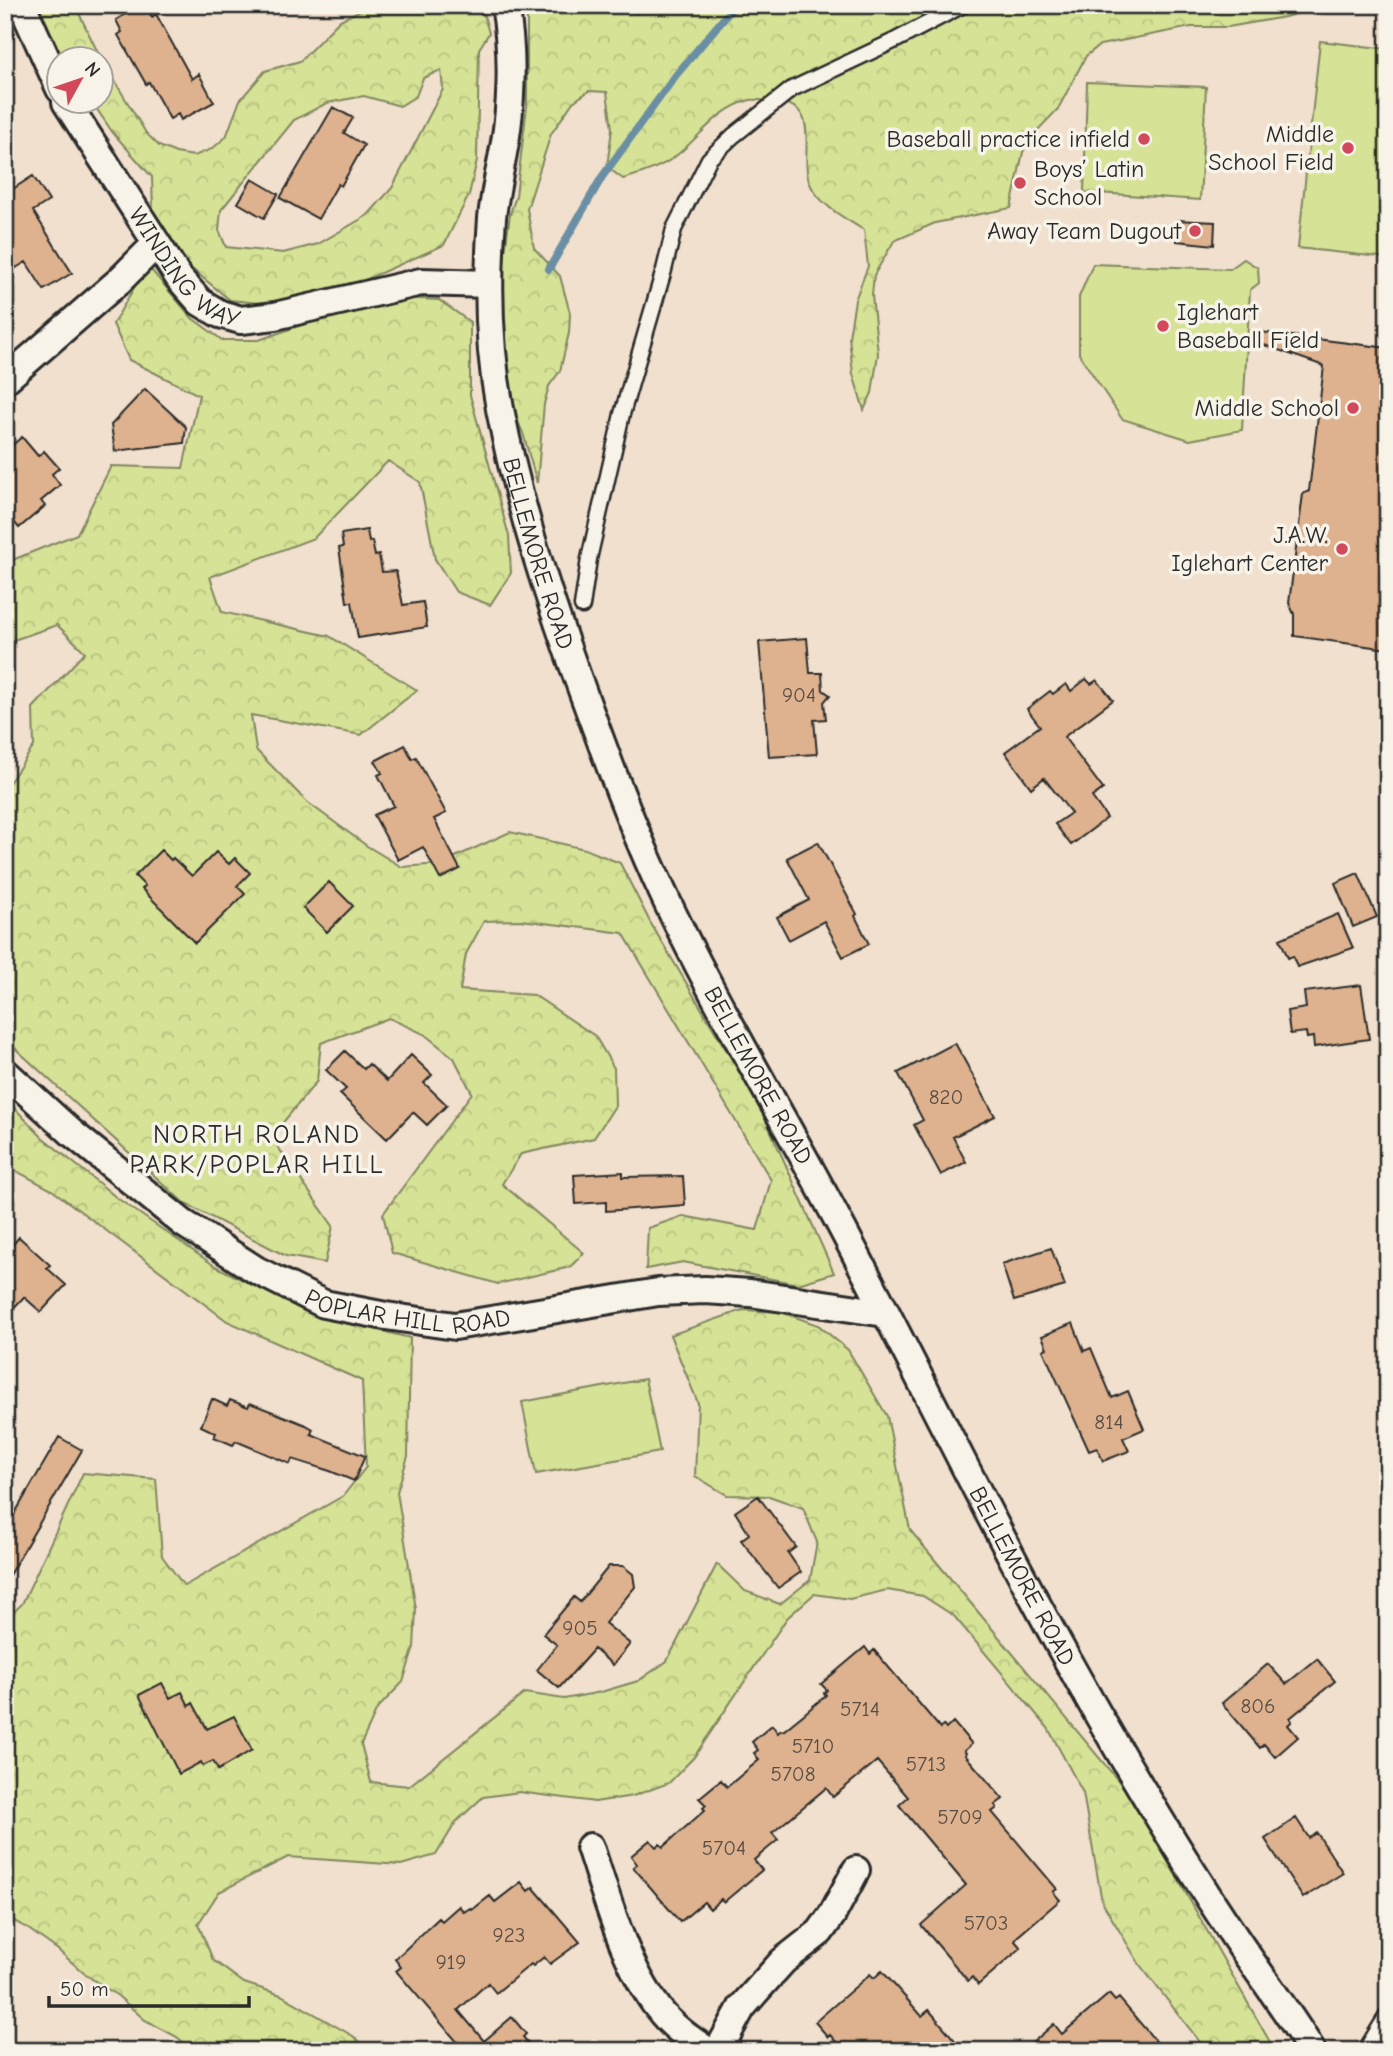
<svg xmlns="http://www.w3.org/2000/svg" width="1393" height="2056" font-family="'Comic Neue',sans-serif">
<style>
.forest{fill:url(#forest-crowns);stroke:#808660;stroke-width:2;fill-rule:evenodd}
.pitch{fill:#d6e295;stroke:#808660;stroke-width:2}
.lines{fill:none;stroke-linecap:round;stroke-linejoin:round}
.stream{stroke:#6b8fa5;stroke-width:8}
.building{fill:#deb28e;stroke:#2b2b2b;stroke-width:2}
.lane-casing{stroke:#2b2b2b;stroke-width:19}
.street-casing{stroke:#2b2b2b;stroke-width:32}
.lane{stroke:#f7f3e8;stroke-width:14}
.street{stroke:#f7f3e8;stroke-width:26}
.poi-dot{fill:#d1495b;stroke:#f7f3e8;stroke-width:2.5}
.labels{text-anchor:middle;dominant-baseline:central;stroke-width:7;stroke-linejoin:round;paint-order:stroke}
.number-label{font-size:21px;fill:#584d44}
.poi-label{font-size:24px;fill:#2b2b2b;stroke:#f7f3e8;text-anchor:end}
.street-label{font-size:24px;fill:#2b2b2b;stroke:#f7f3e8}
.neighbourhood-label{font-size:26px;letter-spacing:2px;fill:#2b2b2b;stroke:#f7f3e8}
</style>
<defs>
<pattern id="forest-crowns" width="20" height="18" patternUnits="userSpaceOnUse" patternTransform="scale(1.75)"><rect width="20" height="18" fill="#d6e295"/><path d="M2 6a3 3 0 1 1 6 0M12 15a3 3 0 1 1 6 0" fill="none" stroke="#b8c281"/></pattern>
</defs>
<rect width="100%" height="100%" fill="#f0e0cd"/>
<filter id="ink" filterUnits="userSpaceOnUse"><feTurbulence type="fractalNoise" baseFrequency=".0143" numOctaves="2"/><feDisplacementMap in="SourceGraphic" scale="14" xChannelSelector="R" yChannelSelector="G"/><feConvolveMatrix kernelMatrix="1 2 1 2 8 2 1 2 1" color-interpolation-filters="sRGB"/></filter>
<g filter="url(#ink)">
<path class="forest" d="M 34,5 L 75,5 L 101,59 L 64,59 L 39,18 Z
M 371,5 L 481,5 L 489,33 L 479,49 L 477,160 L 469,195 L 444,245 L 324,298 L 288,306 L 230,300 L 186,264 L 163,233 L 153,216 L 152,177 L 113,133 L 92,102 L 102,102 L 102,60 L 146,133 L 159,146 L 176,153 L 194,156 L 212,149 L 226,137 L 240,100 L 265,71 L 300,61 L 340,20 ZM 441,70 L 443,89 L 392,188 L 368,215 L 318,244 L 283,253 L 226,247 L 219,230 L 221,210 L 294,120 L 327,103 L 364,96 L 400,106 L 416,96 L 423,78 Z
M 527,5 L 614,5 L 618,9 L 637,13 L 646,5 L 1309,5 L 1302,12 L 1285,17 L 1228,27 L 1191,27 L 1100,45 L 1086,56 L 1058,109 L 1033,135 L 1023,152 L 1011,208 L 935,223 L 894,241 L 874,275 L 872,295 L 878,354 L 872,393 L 864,410 L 853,374 L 849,337 L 855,300 L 868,266 L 864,230 C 846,219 816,203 809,181 C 799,154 823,106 777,102 C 769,102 757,99 750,100 C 718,108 701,136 677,155 C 663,167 641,174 623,179 L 607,167 L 612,129 L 607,92 L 589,91 L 573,102 L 551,134 L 527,209 L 534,248 L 560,276 L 570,313 L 569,333 L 560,371 L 549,386 L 544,404 L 537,483 L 523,433 L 508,399 L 497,309 L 510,214 L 516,196 L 527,106 Z
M 147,265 L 192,318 L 222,340 L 259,340 L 364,303 L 401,298 L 439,300 L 470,322 L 470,395 L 509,536 L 511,573 L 490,605 L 456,592 L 435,559 L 420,482 L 388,461 L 314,538 L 210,577 L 222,612 L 329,636 L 417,690 L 361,735 L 251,715 L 256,750 L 307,802 L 367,846 L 402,867 L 440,864 L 510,832 L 585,849 L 620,863 L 650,922 L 760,1107 L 834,1273 L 798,1284 L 683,1262 L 646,1269 L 648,1228 L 683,1216 L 757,1230 L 771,1180 L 623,933 L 521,920 L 484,921 L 466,954 L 460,990 L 534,995 L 595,1036 L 614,1068 L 615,1106 L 594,1138 L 521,1154 L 502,1184 L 584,1253 L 570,1267 L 498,1284 L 392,1253 L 383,1214 L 472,1093 L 454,1058 L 424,1034 L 389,1018 L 321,1043 L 317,1081 L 271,1137 L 333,1226 L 325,1263 L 286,1256 L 184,1203 L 5,1039 L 5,789 L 34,746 L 33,708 L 85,652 L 57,625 L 5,643 L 5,563 L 77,534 L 111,466 L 183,468 L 199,395 L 129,360 L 113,324 Z
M 5,1098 L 42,1137 L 117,1198 L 215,1266 L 308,1313 L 410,1338 L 408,1456 L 397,1492 L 416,1609 L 414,1647 L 403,1682 L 377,1709 L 361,1744 L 371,1782 L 409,1786 L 525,1693 L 564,1699 L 601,1692 L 638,1681 L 667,1661 L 717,1564 L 745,1591 L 780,1604 L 810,1580 L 817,1542 L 803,1508 L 769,1496 L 727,1495 L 695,1476 L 698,1403 L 670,1335 L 743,1310 L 781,1312 L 818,1325 L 848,1350 L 887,1416 L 910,1530 L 1131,1796 L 1275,2051 L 1207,2051 L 1140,1965 L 1102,1902 L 1083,1793 L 1048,1728 L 954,1616 L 923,1596 L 887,1590 L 850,1599 L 814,1594 L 787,1618 L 694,1757 L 669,1783 L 633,1796 L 595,1802 L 519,1792 L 483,1797 L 456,1822 L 436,1855 L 401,1865 L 288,1857 L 219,1892 L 198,1924 L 213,1960 L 244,1983 L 281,1995 L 353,2036 L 369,2051 L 194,2051 L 177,2037 L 145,2020 L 118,1996 L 86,1975 L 58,1950 L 27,1928 L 5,1916 L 5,1620 L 22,1604 L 83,1473 L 156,1479 L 162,1556 L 184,1586 L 343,1496 L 366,1467 L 362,1381 L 227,1321 L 52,1190 L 5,1165 Z"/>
<path class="pitch" d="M 1320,41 L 1388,49 L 1388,258 L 1298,248 Z
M 1087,82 L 1206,87 L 1200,200 L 1084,192 Z
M 1244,259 L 1258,268 L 1259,283 L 1250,290 L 1242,430 L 1190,440 L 1122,419 L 1079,354 L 1079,297 L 1093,264 L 1230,269 Z
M 645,1379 L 660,1452 L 536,1474 L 522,1402 Z"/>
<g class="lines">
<path class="stream" d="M 549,269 L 602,177 L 676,75 L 735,5"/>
</g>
<path class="building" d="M 141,5 L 145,5 L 152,17 L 156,14 L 192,79 L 199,74 L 214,102 L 181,120 L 178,114 L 170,119 L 149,82 L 146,84 L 118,35 L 122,32 L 116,20 Z
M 333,107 L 353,118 L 344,133 L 364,145 L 341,186 L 338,184 L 318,219 L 280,198 Z
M 33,176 L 49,201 L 33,211 L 72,273 L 44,290 L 26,262 L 16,268 L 5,251 L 5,194 Z
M 252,179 L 278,194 L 264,218 L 238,203 Z
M 1176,220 L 1215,222 L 1214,245 L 1177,241 Z
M 1252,331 L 1388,348 L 1388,649 L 1294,636 L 1294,614 L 1289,603 L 1303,494 L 1309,491 L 1324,366 L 1250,340 Z
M 145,389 L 186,427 L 184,443 L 115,451 L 111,425 Z
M 22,437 L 38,456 L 44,451 L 59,468 L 52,474 L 60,485 L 41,501 L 45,506 L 19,528 L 5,511 L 5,451 Z
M 367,530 L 369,542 L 372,541 L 375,556 L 379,555 L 382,572 L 396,571 L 403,605 L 423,602 L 427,627 L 358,638 L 352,602 L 347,602 L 339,548 L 343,547 L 341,534 Z
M 807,638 L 810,673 L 822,673 L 823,690 L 830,695 L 824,702 L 826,719 L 814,720 L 817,754 L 769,757 L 759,642 Z
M 1086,679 L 1091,684 L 1097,680 L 1113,700 L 1064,737 L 1103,789 L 1092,797 L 1107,818 L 1071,845 L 1055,824 L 1071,813 L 1044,778 L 1031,788 L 1005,752 L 1040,726 L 1027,709 L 1050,691 L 1053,694 L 1066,684 L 1071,691 Z
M 405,745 L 412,759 L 416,757 L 446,813 L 434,819 L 460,869 L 440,879 L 423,847 L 398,860 L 374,815 L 394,806 L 378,775 L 382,773 L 375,761 Z
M 818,842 L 857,914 L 855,916 L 869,944 L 843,957 L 824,921 L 789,940 L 777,917 L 809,900 L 787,858 Z
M 161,850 L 171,860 L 173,858 L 192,876 L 216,852 L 229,864 L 235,858 L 250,873 L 237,886 L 245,894 L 195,943 L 142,889 L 145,886 L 135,876 Z
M 1358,873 L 1377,917 L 1353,927 L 1335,883 Z
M 329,882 L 353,906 L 327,932 L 303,908 Z
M 1338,914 L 1353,948 L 1297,967 L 1293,956 L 1288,958 L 1280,939 Z
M 1361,985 L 1369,1039 L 1314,1047 L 1313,1037 L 1307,1038 L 1306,1032 L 1290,1034 L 1287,1011 L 1306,1008 L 1304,992 Z
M 955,1043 L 995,1116 L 953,1137 L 966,1162 L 941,1175 L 914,1125 L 923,1120 L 898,1073 Z
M 345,1051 L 364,1069 L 369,1064 L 387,1081 L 411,1055 L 432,1075 L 424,1083 L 447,1105 L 427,1125 L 413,1112 L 387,1139 L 340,1094 L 346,1089 L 326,1070 Z
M 623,1172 L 623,1177 L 683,1176 L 685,1205 L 606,1211 L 606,1202 L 576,1204 L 574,1175 Z
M 19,1237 L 50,1265 L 47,1268 L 66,1285 L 41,1312 L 24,1297 L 5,1317 L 5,1254 Z
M 1051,1248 L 1065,1286 L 1014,1301 L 1002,1264 Z
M 1073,1323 L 1084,1351 L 1091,1348 L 1112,1398 L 1128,1391 L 1144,1429 L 1123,1438 L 1129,1451 L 1103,1461 L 1097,1448 L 1089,1451 L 1043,1350 L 1047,1348 L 1042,1336 Z
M 212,1399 L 227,1406 L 230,1400 L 248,1407 L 250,1403 L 306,1425 L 313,1429 L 311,1434 L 365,1456 L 354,1481 L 330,1471 L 292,1459 L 290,1464 L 236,1441 L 233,1445 L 214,1437 L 216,1433 L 201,1426 Z
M 59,1437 L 82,1450 L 5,1582 L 5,1507 L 15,1513 Z
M 758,1496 L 796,1547 L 788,1553 L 801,1572 L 778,1588 L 741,1540 L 749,1534 L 735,1512 Z
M 609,1566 L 623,1566 L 633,1574 L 635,1587 L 605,1623 L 630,1644 L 613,1665 L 594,1649 L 559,1688 L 537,1670 L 557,1645 L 543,1634 L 574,1597 L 580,1602 Z
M 865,1647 L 870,1654 L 874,1650 L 940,1728 L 943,1725 L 946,1729 L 953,1722 L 972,1744 L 964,1751 L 966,1753 L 965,1755 L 1003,1799 L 995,1805 L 997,1808 L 992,1812 L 1057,1889 L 1053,1892 L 1060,1900 L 1017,1937 L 1015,1941 L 1021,1948 L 978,1985 L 972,1977 L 968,1981 L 921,1925 L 966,1885 L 899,1805 L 908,1797 L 877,1761 L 833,1797 L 826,1788 L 772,1833 L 778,1840 L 754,1860 L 762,1870 L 724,1902 L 721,1899 L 710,1909 L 704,1902 L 680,1922 L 633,1867 L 637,1864 L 631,1856 L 650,1840 L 656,1847 L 660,1844 L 663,1847 L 705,1810 L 703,1808 L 706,1805 L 699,1798 L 721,1780 L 727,1787 L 759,1760 L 754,1753 L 758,1750 L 752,1742 L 772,1725 L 778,1733 L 781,1730 L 783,1731 L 804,1714 L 826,1695 L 824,1693 L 827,1690 L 821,1684 Z
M 1317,1659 L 1335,1681 L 1290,1718 L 1292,1721 L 1288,1725 L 1298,1737 L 1275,1757 L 1264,1744 L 1260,1748 L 1222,1703 L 1268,1664 L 1286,1684 Z
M 162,1683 L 170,1698 L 182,1692 L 189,1706 L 193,1703 L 207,1729 L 234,1716 L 252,1750 L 218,1770 L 213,1761 L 203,1766 L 201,1762 L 179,1774 L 139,1695 Z
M 1296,1818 L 1309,1838 L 1317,1833 L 1343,1873 L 1303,1898 L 1265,1839 Z
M 521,1882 L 528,1891 L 533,1887 L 580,1942 L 550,1964 L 544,1957 L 533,1966 L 531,1964 L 496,1993 L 488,1983 L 458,2010 L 484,2041 L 512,2017 L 526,2034 L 523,2037 L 535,2051 L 465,2051 L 396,1971 L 401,1967 L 395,1959 L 439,1918 L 442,1921 L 459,1906 L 464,1912 L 470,1908 L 472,1910 L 490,1896 L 495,1902 Z
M 882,1971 L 920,2014 L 922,2016 L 929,2010 L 964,2051 L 844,2051 L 830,2035 L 828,2037 L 815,2022 L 870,1974 L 874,1978 Z
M 1109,1994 L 1115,2001 L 1119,1998 L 1164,2051 L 1023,2051 L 1054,2024 L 1062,2034 Z"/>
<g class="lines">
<defs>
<path id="lane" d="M 582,606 L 589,559 L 622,414 L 664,270 L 674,229 L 709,159 L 733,136 L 792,89 L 896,40 L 963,5
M 1365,2051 L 1388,2014"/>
<g id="street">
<path d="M 22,5 L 60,89"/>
<path id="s1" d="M 505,5 C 512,45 512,89 507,129 C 503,159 495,188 492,218 C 487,282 488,346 500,409 C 520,512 550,603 586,701 C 608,761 630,821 657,880 C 711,999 781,1112 842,1228 C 928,1391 1008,1558 1100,1718 C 1143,1793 1188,1867 1236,1939 C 1261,1976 1288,2012 1312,2051"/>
<path id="s2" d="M 66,102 L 179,278 L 200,302 L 220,314 L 241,320 L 275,316 L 421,282 L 489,284"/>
<path d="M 5,380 L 119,281 L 156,244"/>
<path id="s3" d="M 5,1072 L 72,1133 L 183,1223 L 256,1270 L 324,1304 L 386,1316 L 455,1326 L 658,1292 L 705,1290 L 750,1293 L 885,1313"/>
<path d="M 590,1847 C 607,1898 625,1965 658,2008 C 671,2026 690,2039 708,2051"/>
<path d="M 718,2051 L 742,2007 L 783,1961 L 820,1932 L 832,1915 L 856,1870"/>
</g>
</defs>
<use href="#lane" class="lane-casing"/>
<use href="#street" class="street-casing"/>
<use href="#lane" class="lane"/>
<use href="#street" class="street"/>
</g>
</g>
<g class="poi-dot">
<circle cx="1144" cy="139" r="7"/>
<circle cx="1348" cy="148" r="7"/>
<circle cx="1020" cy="183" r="7"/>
<circle cx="1195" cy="231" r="7"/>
<circle cx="1163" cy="326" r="7"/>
<circle cx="1353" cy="408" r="7"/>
<circle cx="1342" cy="549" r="7"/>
</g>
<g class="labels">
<g class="number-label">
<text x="799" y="695">904</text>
<text x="946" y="1097">820</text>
<text x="1109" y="1422">814</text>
<text x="580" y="1628">905</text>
<text x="1258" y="1706">806</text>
<text x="860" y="1709">5714</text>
<text x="813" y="1746">5710</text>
<text x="926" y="1764">5713</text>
<text x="793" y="1774">5708</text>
<text x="960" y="1817">5709</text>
<text x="724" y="1848">5704</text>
<text x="986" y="1923">5703</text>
<text x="509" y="1935">923</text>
<text x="451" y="1962">919</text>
</g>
<g class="poi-label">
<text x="1334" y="134">Middle<tspan x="1334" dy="28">School Field</tspan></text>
<text x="1130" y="139">Baseball practice infield</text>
<text x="1034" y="169" text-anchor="start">Boys’ Latin<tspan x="1034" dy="28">School</tspan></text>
<text x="1181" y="231">Away Team Dugout</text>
<text x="1177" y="312" text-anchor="start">Iglehart<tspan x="1177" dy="28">Baseball Field</tspan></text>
<text x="1339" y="408">Middle School</text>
<text x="1328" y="535">J.A.W.<tspan x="1328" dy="28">Iglehart Center</tspan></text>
</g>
<g class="street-label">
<text stroke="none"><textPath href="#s2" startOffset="206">WINDING WAY</textPath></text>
<text stroke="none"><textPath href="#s1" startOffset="556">BELLEMORE ROAD</textPath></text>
<text stroke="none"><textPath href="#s1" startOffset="1124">BELLEMORE ROAD</textPath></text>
<text stroke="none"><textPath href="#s3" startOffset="481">POPLAR HILL ROAD</textPath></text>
<text stroke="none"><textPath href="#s1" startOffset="1690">BELLEMORE ROAD</textPath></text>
</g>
<g class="neighbourhood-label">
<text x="257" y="1135">NORTH ROLAND<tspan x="257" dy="30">PARK/POPLAR HILL</tspan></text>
</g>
</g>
<rect width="1393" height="2056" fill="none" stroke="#f7f3e8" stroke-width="28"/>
<rect x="14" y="14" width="1365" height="2028" fill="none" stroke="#2b2b2b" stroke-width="2.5" filter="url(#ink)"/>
<g transform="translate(80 80) rotate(50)"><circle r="33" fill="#f7f3e8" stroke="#a5a39c" stroke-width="2"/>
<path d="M0-5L12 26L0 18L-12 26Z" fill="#d1495b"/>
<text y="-10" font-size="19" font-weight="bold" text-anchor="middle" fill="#2b2b2b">N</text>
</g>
<path d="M49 1996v10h200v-10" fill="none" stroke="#2b2b2b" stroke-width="3.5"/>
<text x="60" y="1996" font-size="21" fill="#2b2b2b" stroke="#f7f3e8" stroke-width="5" paint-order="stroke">50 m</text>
</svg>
